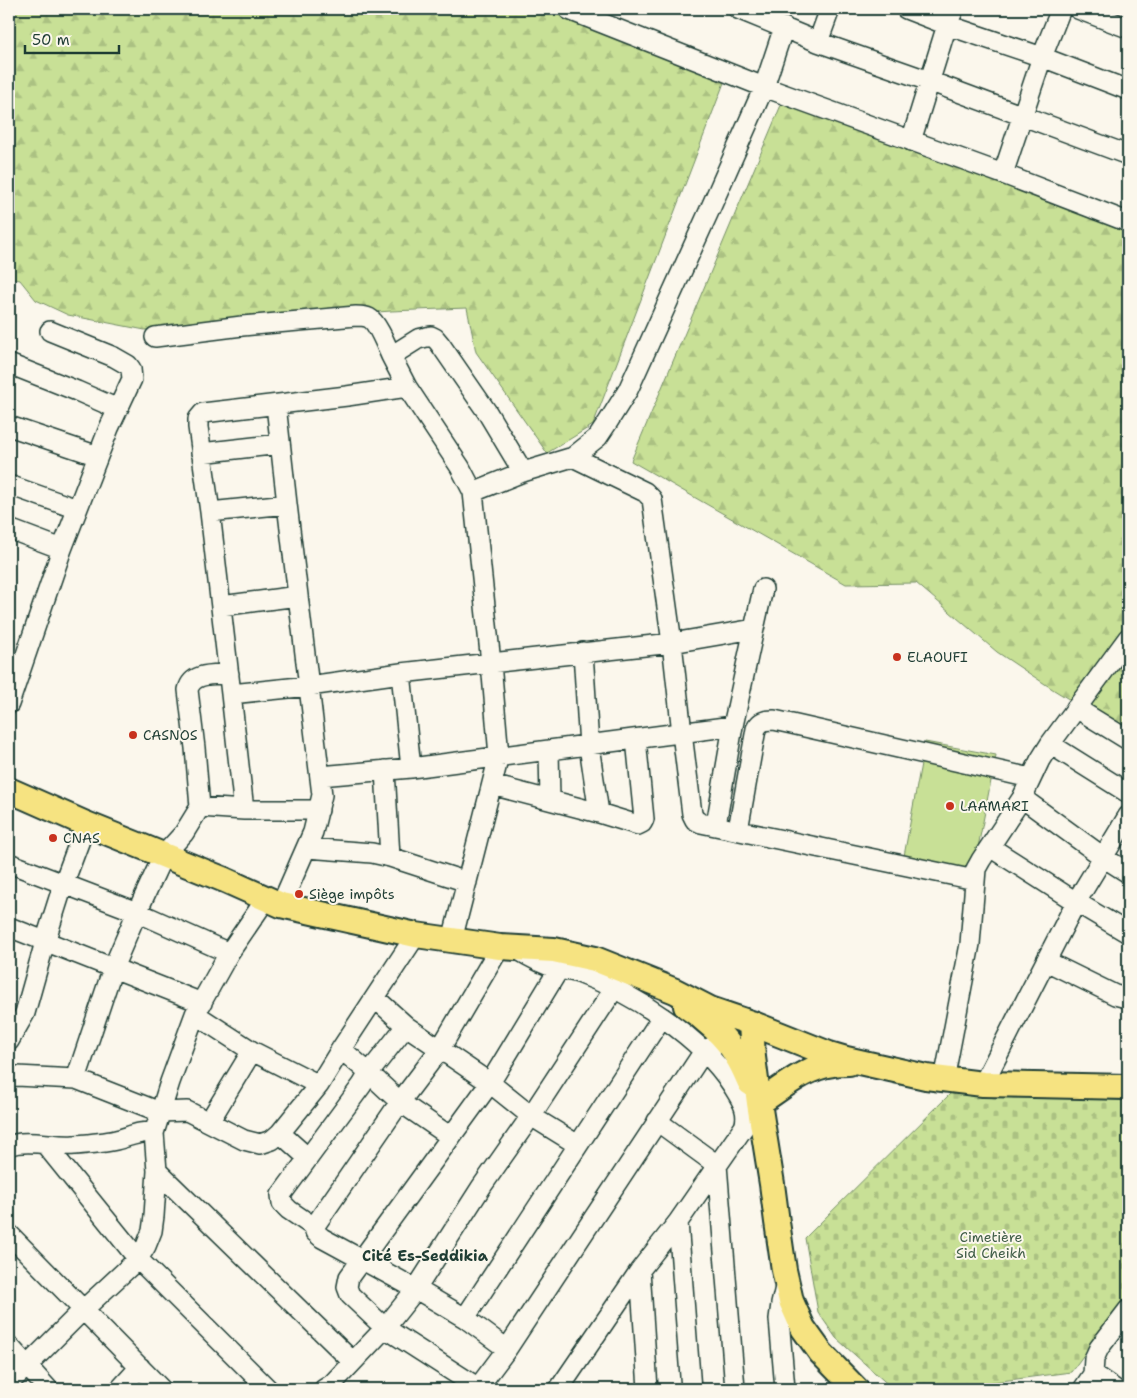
<svg xmlns="http://www.w3.org/2000/svg" width="1137" height="1398" font-family="'Shantell Sans',sans-serif">
<style>
.forest{fill:url(#forest-firs);stroke:#748e65}
.cemetery{fill:url(#cemetery-stones);stroke:#748e65}
.pitch{fill:#c8e096;stroke:#748e65}
.lines{fill:none;stroke-linecap:round;stroke-linejoin:round}
.minor-casing{stroke:#1f3d34;stroke-width:22}
.major-casing{stroke:#1f3d34;stroke-width:28}
.minor{stroke:#fbf7ec;stroke-width:19}
.major{stroke:#f6e381;stroke-width:24}
.poi-dot{fill:#c8321e;stroke:#fbf7ec;stroke-width:2}
.labels{text-anchor:middle;dominant-baseline:central;stroke-width:4;stroke-linejoin:round;paint-order:stroke}
.poi-label{font-size:14px;fill:#1f3d34;stroke:#fbf7ec;text-anchor:start}
.park-label{font-size:14px;fill:#415e48;stroke:#fbf7ec}
.neighbourhood-label{font-size:15px;font-weight:bold;fill:#1f3d34;stroke:#fbf7ec}
</style>
<defs>
<pattern id="forest-firs" width="22" height="20" patternUnits="userSpaceOnUse" patternTransform="scale(1.25)"><rect width="22" height="20" fill="#c8e096"/><path d="M5 1l3.5 6h-7zM16 11l3.5 6h-7z" fill="#abc182"/></pattern>
<pattern id="cemetery-stones" width="16" height="16" patternUnits="userSpaceOnUse" patternTransform="scale(1.25)"><rect width="16" height="16" fill="#c8e096"/><path d="M2 7V4a2 2 0 0 1 4 0v3zM10 15v-3a2 2 0 0 1 4 0v3z" fill="#abc182"/></pattern>
</defs>
<rect width="100%" height="100%" fill="#fbf7ec"/>
<filter id="ink" filterUnits="userSpaceOnUse"><feTurbulence type="fractalNoise" baseFrequency=".02" numOctaves="2"/><feDisplacementMap in="SourceGraphic" scale="10" xChannelSelector="R" yChannelSelector="G"/><feConvolveMatrix kernelMatrix="1 2 1 2 8 2 1 2 1" color-interpolation-filters="sRGB"/></filter>
<g filter="url(#ink)">
<path class="forest" d="M 9,9 L 551,9 L 725,80 L 593,425 L 547,453 L 476,352 L 467,308 L 391,311 L 145,330 L 68,315 L 36,300 L 20,280 L 9,278 Z
M 784,98 L 1128,230 L 1128,730 L 1122,732 L 1054,690 L 997,652 L 916,583 L 846,584 L 631,461 Z"/>
<path class="cemetery" d="M 955,1089 L 1128,1101 L 1128,1296 L 1071,1372 L 939,1389 L 893,1389 L 836,1338 L 818,1312 L 805,1238 Z"/>
<path class="pitch" d="M 925,742 L 996,755 L 973,873 L 904,856 Z"/>
<g class="lines">
<defs>
<path id="minor" d="M 738,9 L 818,42 L 929,81 L 1128,155
M 906,9 L 947,25 L 1042,57 L 1128,90
M 1078,9 L 1128,28
M 569,10 L 764,87 L 1003,174 L 1128,222
M 818,42 L 830,9
M 911,141 L 947,25 L 954,9
M 1003,174 L 1042,57 L 1061,9
M 50,331 L 114,357 L 128,365 L 131,369 L 132,379 L 118,409
M 155,337 L 242,326 L 356,316 C 360,316 365,316 369,318 C 377,322 387,347 391,356
M 9,364 L 77,391 L 118,409 L 109,428 L 62,549 L 9,704
M 407,387 L 391,356 L 418,339 L 431,336 L 435,338 L 440,344 L 487,412 L 523,472
M 276,405 L 287,504 L 322,795 L 313,832 L 281,905
M 9,426 L 98,456
M 201,453 L 280,444
M 573,457 L 645,492 L 652,499 L 672,643 L 682,733 L 692,814 L 695,820 L 701,823 L 975,880
M 9,485 L 77,509
M 210,512 L 287,504
M 9,529 L 62,549
M 221,606 L 298,596
M 754,629 L 763,589
M 583,652 L 589,746 L 599,813
M 401,673 L 411,768
M 229,674 C 214,675 192,672 188,690 L 195,748 L 200,807 L 244,810 L 319,810
M 231,694 L 244,810
M 1076,708 L 1128,740
M 1050,744 L 1128,793
M 549,750 L 550,800
M 320,776 L 411,768 L 733,726 L 754,629 L 672,643 L 491,663 L 401,673 L 309,686 L 231,694 L 210,512 L 198,427 L 198,419 L 203,413 L 347,396 L 407,387 L 460,467 L 473,492
M 492,785 L 599,813 L 638,825 L 642,823 L 644,819 L 636,739
M 1022,798 L 1103,857 L 1128,873
M 716,825 L 733,726
M 738,830 L 756,729 C 760,721 765,720 774,720 L 1031,778
M 990,847 L 1076,902 L 1128,933
M 307,848 L 372,853 L 390,857 L 385,770
M 390,857 L 467,882
M 9,863 L 137,912 L 229,953
M 9,927 L 202,1003
M 452,940 L 499,756 L 491,663 L 473,492 L 523,472 L 573,457 L 598,437 L 608,422 L 628,390 L 711,207 L 764,87 L 784,27
M 500,947 L 440,1049 L 400,1102 L 314,1227 L 315,1232 L 322,1238 L 416,1289 L 465,1318 L 507,1349
M 515,948 C 529,957 543,965 559,969 C 567,971 574,971 581,974 C 633,993 702,1038 732,1085 C 740,1098 750,1111 744,1127 L 678,1222 L 640,1270 L 559,1389
M 1046,961 L 1115,995 L 1123,997 L 1128,997
M 195,1014 L 252,1051 L 319,1085
M 406,1026 L 490,1083 L 531,1116 L 578,1145
M 9,1041 L 25,1013 L 45,942 L 63,885 L 86,824
M 341,1049 L 369,1073 L 400,1102 L 451,1137
M 9,1077 L 17,1076 L 76,1079 L 160,1112 L 187,1111 L 244,1140 L 260,1144 L 272,1140 L 280,1133 L 319,1085 L 341,1049 L 416,935
M 76,1079 L 113,968 L 137,912 L 163,856 L 184,833 L 200,807
M 944,1080 L 970,944 L 976,869 L 981,860 L 1022,798 L 1040,760 L 1050,744 L 1128,638
M 983,1084 L 1076,902 L 1128,816
M 657,1121 L 717,1165 L 735,1389
M 209,1122 L 252,1051
M 280,1133 L 308,1158
M 45,1144 L 138,1259 L 268,1389
M 9,1146 C 24,1138 56,1147 74,1145 C 88,1144 103,1143 116,1140 C 129,1137 141,1130 154,1133
M 157,1171 L 352,1361
M 678,1222 L 691,1389
M 314,1227 L 289,1210 L 282,1203 L 281,1195 L 362,1085 L 369,1073 L 406,1026 L 375,998
M 9,1234 L 161,1389
M 640,1270 L 648,1389
M 465,1318 L 662,1017
M 9,1346 L 48,1389
M 1093,1374 L 1115,1389
M 9,1383 L 27,1366 L 84,1309 L 138,1259 L 146,1246 L 152,1231 L 154,1216 L 157,1171 L 154,1133 L 170,1082 L 195,1014 L 229,953 L 266,899
M 120,1389 L 140,1367
M 324,1389 L 332,1384 L 385,1328 L 416,1289 L 482,1186 L 531,1116 L 614,989
M 477,1389 L 507,1349 L 704,1051 L 715,1045
M 480,1389 L 385,1328 L 350,1295 L 347,1287 L 349,1277 L 490,1083 L 559,969
M 785,1389 L 779,1319 L 781,1304 L 786,1283
M 1083,1389 L 1093,1374 L 1094,1359 L 1099,1348 L 1128,1310"/>
<path id="major" d="M 9,790 L 86,824 L 225,880 L 281,905 L 416,935 L 500,947 L 554,950 L 595,959 L 675,991 L 710,1009 L 751,1023 L 829,1054 L 846,1059 L 926,1077 L 983,1084 L 1128,1087
M 686,1006 C 703,1017 726,1037 736,1055 C 742,1064 746,1074 750,1083
M 751,1023 L 753,1057 L 759,1103 L 772,1184 L 777,1222 L 784,1270 L 791,1301 L 803,1328 L 821,1353 L 856,1389
M 759,1103 C 782,1088 806,1067 833,1064 C 839,1063 844,1063 849,1063"/>
</defs>
<use href="#minor" class="minor-casing"/>
<use href="#major" class="major-casing"/>
<use href="#minor" class="minor"/>
<use href="#major" class="major"/>
</g>
</g>
<g class="poi-dot">
<circle cx="897" cy="657" r="5"/>
<circle cx="133" cy="735" r="5"/>
<circle cx="950" cy="806" r="5"/>
<circle cx="53" cy="838" r="5"/>
<circle cx="299" cy="894" r="5"/>
</g>
<g class="labels">
<g class="poi-label">
<text x="907" y="657">ELAOUFI</text>
<text x="143" y="735">CASNOS</text>
<text x="960" y="806">LAAMARI</text>
<text x="63" y="838">CNAS</text>
<text x="309" y="894">Siège impôts</text>
</g>
<g class="park-label">
<text x="991" y="1237">Cimetière<tspan x="991" dy="16">Sid Cheikh</tspan></text>
</g>
<g class="neighbourhood-label">
<text x="425" y="1256">Cité Es-Seddikia</text>
</g>
</g>
<rect width="1137" height="1398" fill="none" stroke="#fbf7ec" stroke-width="30"/>
<rect x="15" y="15" width="1107" height="1368" fill="none" stroke="#1f3d34" stroke-width="2" filter="url(#ink)"/>
<path d="M25 45v8h94v-8" fill="none" stroke="#1f3d34" stroke-width="2.5"/>
<text x="32" y="45" font-size="15" fill="#1f3d34" stroke="#fbf7ec" stroke-width="4" paint-order="stroke">50 m</text>
</svg>
